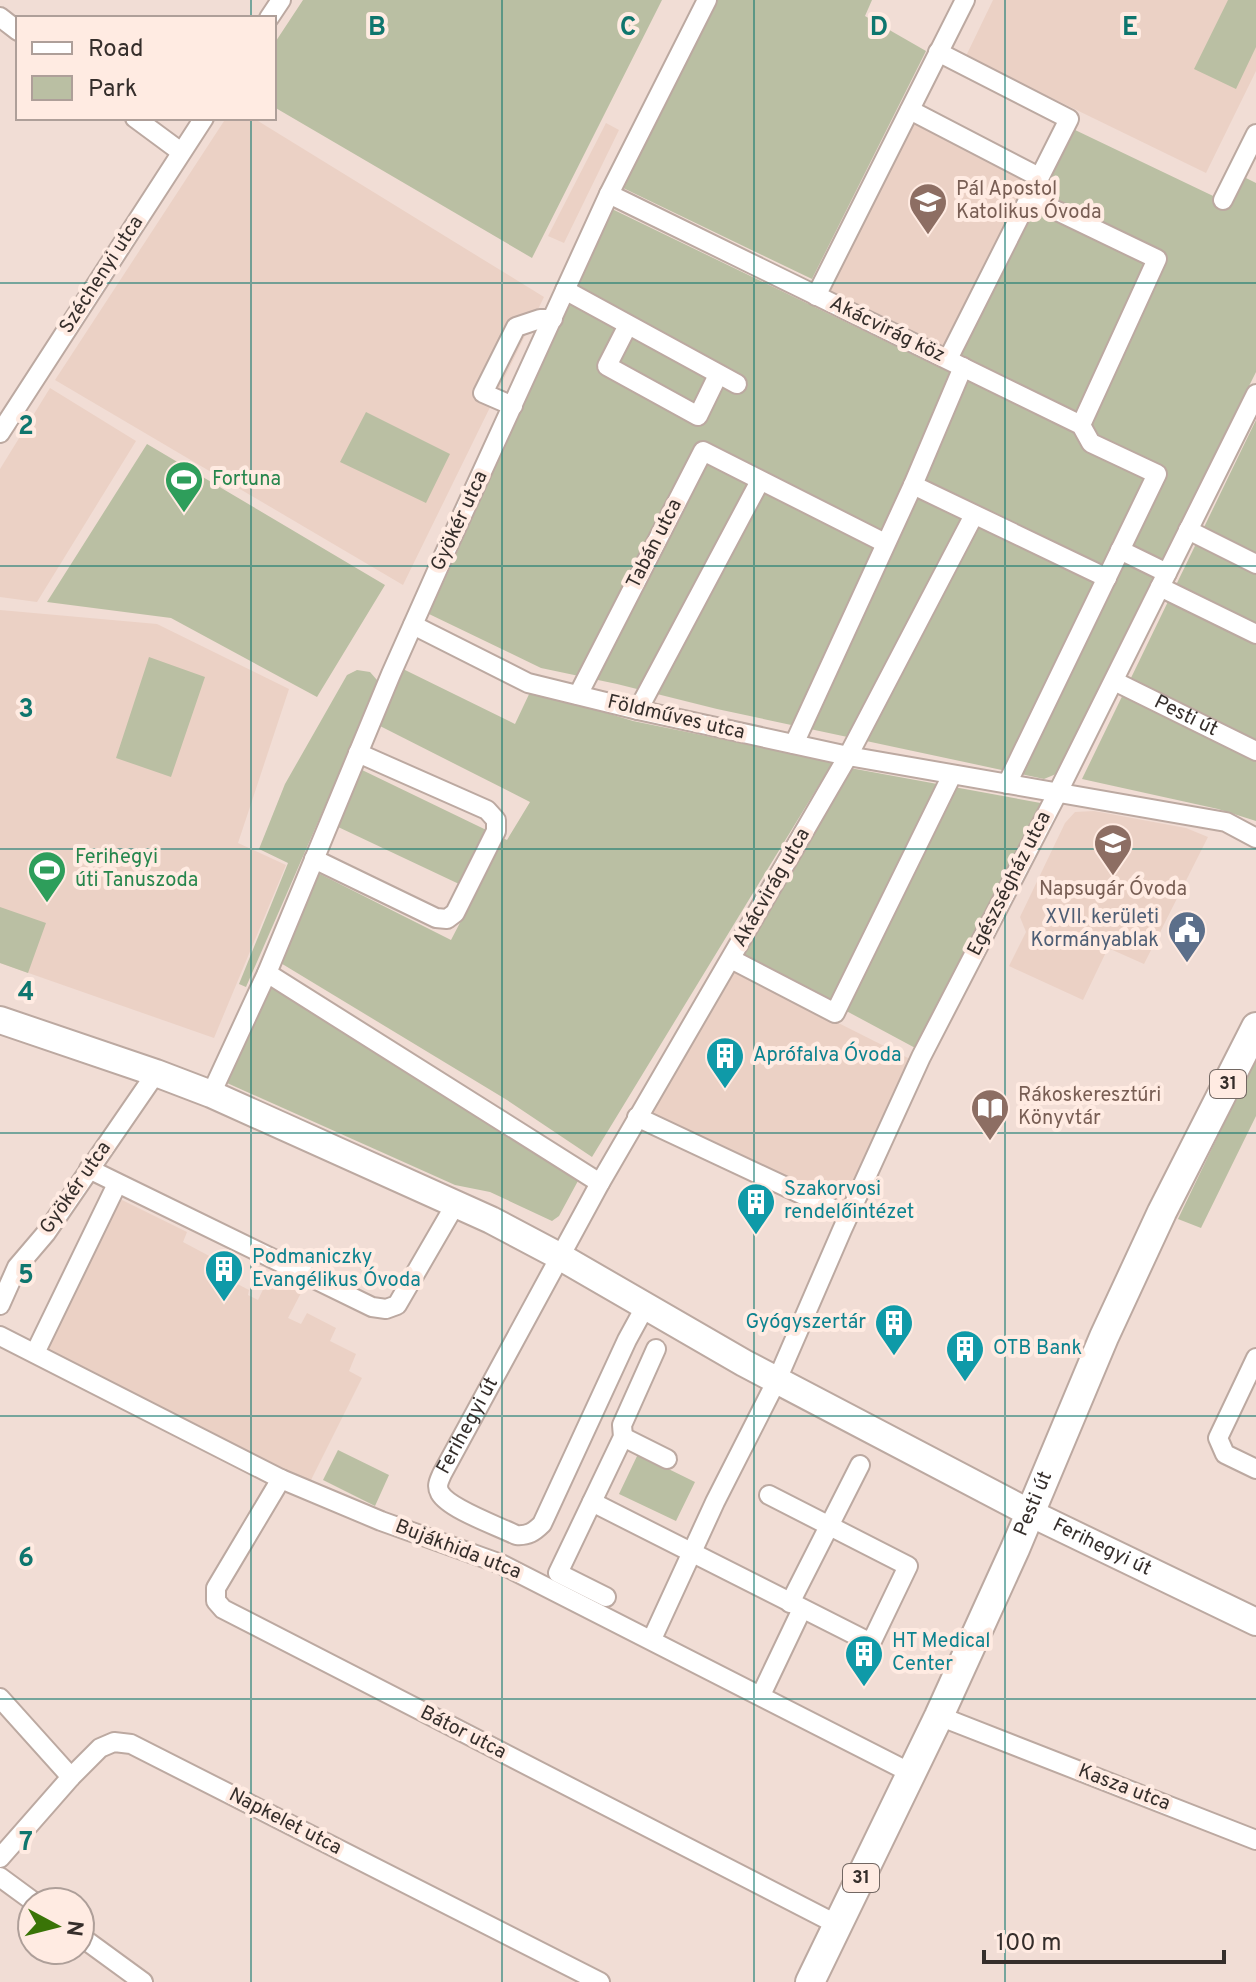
<svg xmlns="http://www.w3.org/2000/svg" width="1256" height="1982" font-family="Overpass,sans-serif">
<style>
.built{fill:#ebd1c5}
.green{fill:#babfa3}
.lines{fill:none;stroke-linecap:round;stroke-linejoin:round}
.street-casing{stroke:#bca9a1;stroke-width:22}
.secondary-casing{stroke:#bca9a1;stroke-width:30}
.primary-casing{stroke:#bca9a1;stroke-width:32}
.street{stroke:#fff;stroke-width:18}
.secondary{stroke:#fff;stroke-width:26}
.primary{stroke:#fff;stroke-width:28}
.grid{fill:none;stroke:#0f766e;stroke-width:2;stroke-opacity:0.55}
.labels{text-anchor:middle;dominant-baseline:central;stroke-width:8;stroke-linejoin:round;paint-order:stroke}
.shield{fill:#ffebe2;stroke:#726762;stroke-width:2}
.shield-label{font-size:18px;font-weight:bold;fill:#352e2b}
.education-label{font-size:20px;fill:#785e54;stroke:#ffebe2;text-anchor:start}
.street-label{font-size:20px;fill:#352e2b;stroke:#ffebe2}
.leisure-label{font-size:20px;fill:#27864d;stroke:#ffebe2;text-anchor:start}
.service-label{font-size:20px;fill:#4e5e75;stroke:#ffebe2;text-anchor:end}
.culture-label{font-size:20px;fill:#0d838f;stroke:#ffebe2;text-anchor:start}
.grid-label{font-size:26px;text-anchor:middle;font-weight:bold;fill:#0f766e;stroke:#ffebe2;stroke-width:8;stroke-linejoin:round;paint-order:stroke}
</style>
<rect width="100%" height="100%" fill="#f1ddd5"/>
<path class="built" d="M 993,0 L 1256,0 L 1256,71 L 1206,173 L 966,56 Z
M 226,118 L 253,118 L 544,297 L 403,585 L 55,380 Z
M 914,120 L 1026,180 L 944,349 L 828,292 Z
M 606,123 L 619,130 L 564,243 L 548,236 Z
M 50,388 L 136,441 L 37,602 L 0,597 L 0,469 Z
M 0,610 L 157,624 L 289,689 L 238,843 L 286,865 L 214,1038 L 0,963 Z
M 1094,811 L 1186,828 L 1208,837 L 1144,964 L 1108,948 L 1083,1000 L 1009,966 L 1026,932 L 1020,917 L 1065,823 L 1075,812 Z
M 733,970 L 912,1060 L 844,1206 L 650,1113 Z
M 120,1199 L 187,1232 L 183,1242 L 213,1258 L 204,1275 L 210,1278 L 215,1280 L 218,1274 L 249,1290 L 248,1295 L 258,1300 L 270,1275 L 302,1291 L 288,1318 L 301,1324 L 307,1313 L 336,1328 L 330,1341 L 356,1354 L 349,1371 L 362,1378 L 310,1482 L 45,1349 Z"/>
<path class="green" d="M 303,0 L 662,0 L 532,258 L 274,107 L 274,44 Z
M 717,0 L 872,0 L 865,16 L 926,51 L 812,279 L 621,187 Z
M 1228,0 L 1256,0 L 1256,47 L 1236,89 L 1194,69 Z
M 1073,129 L 1232,205 L 1244,177 L 1256,183 L 1256,372 L 1056,774 L 1044,779 L 717,709 L 617,684 L 541,668 L 429,614 L 612,209 L 947,371 Z
M 366,412 L 450,454 L 426,503 L 340,462 Z
M 1256,420 L 1256,821 L 1218,809 L 1082,779 Z
M 147,444 L 385,585 L 317,697 L 171,618 L 47,602 Z
M 149,657 L 205,677 L 171,777 L 116,758 Z
M 403,669 L 515,724 L 531,690 L 633,721 L 833,762 L 592,1157 L 507,1100 L 279,962 L 318,873 L 451,940 L 476,892 L 336,826 L 360,769 L 507,840 L 530,802 L 380,726 Z
M 357,670 L 370,672 L 377,680 L 376,689 L 246,987 L 239,984 L 288,863 L 259,849 L 285,784 L 347,675 Z
M 850,768 L 1046,804 L 919,1050 L 744,956 Z
M 0,907 L 46,923 L 28,973 L 0,963 Z
M 274,985 L 579,1179 L 559,1216 L 552,1221 L 490,1192 L 455,1185 L 227,1083 L 269,986 Z
M 1256,1057 L 1256,1116 L 1201,1228 L 1178,1219 Z
M 338,1450 L 389,1475 L 375,1506 L 323,1480 Z
M 638,1454 L 695,1482 L 676,1521 L 619,1494 Z"/>
<g class="lines">
<defs>
<g id="street">
<path d="M 0,17 L 18,31"/>
<path d="M 269,18 L 281,0"/>
<path d="M 938,52 L 1069,119 L 948,359"/>
<path d="M 910,110 L 1039,177"/>
<path d="M 135,118 L 181,152"/>
<path d="M 609,194 L 1081,425 L 1091,443 L 1157,474 L 1007,784"/>
<path d="M 1028,197 L 1157,259 L 1081,425"/>
<path d="M 1223,200 L 1256,134"/>
<path d="M 565,290 L 737,384"/>
<path d="M 816,296 L 965,0"/>
<path d="M 628,325 L 607,366 L 698,416 L 718,375"/>
<path d="M 513,406 L 483,393 L 516,327 L 540,319 L 553,319"/>
<path d="M 0,433 L 204,118"/>
<path d="M 913,485 L 1107,578"/>
<path d="M 1188,530 L 1256,564"/>
<path d="M 1120,550 L 1167,573"/>
<path d="M 1160,587 L 1256,634"/>
<path d="M 413,625 L 528,683 L 638,710 L 848,756 L 1226,822 L 1256,838"/>
<path id="s1" d="M 1114,681 L 1256,751"/>
<path d="M 578,695 L 703,451 L 885,543"/>
<path d="M 638,710 L 760,481"/>
<path d="M 794,744 L 913,485 L 963,367"/>
<path d="M 314,859 L 436,918 L 447,919 L 455,913 L 496,831 L 496,820 L 487,810 L 358,753"/>
<path d="M 731,959 L 835,1013 L 952,775"/>
<path d="M 267,973 L 600,1183"/>
<path d="M 211,1094 L 267,973 L 391,674 L 444,555 L 609,194 L 707,0"/>
<path d="M 637,1117 L 848,1216"/>
<path d="M 89,1169 L 372,1307 L 386,1309 L 397,1305 L 455,1205"/>
<path d="M 0,1305 L 17,1267 L 46,1233 L 156,1073"/>
<path id="s2" d="M 645,1307 L 627,1340 L 542,1524 C 534,1532 528,1536 516,1535 C 498,1526 449,1509 440,1493 C 436,1486 439,1481 442,1474 L 600,1183 L 848,756 L 974,515"/>
<path d="M 0,1336 L 281,1479 L 381,1521 L 501,1564 L 911,1773"/>
<path d="M 35,1353 L 117,1184"/>
<path d="M 1256,1358 L 1218,1438 L 1225,1454 L 1256,1469"/>
<path d="M 623,1437 L 667,1459"/>
<path d="M 281,1479 L 216,1588 L 216,1601 L 223,1609 L 838,1925"/>
<path d="M 592,1502 L 871,1643 L 908,1566 L 769,1495"/>
<path d="M 606,1597 L 558,1573 L 623,1437 L 622,1425 L 656,1349"/>
<path d="M 790,1603 L 860,1465"/>
<path d="M 652,1639 L 715,1502 L 777,1380 L 842,1230 L 921,1057 L 1058,792 L 1256,394"/>
<path d="M 761,1695 L 802,1609"/>
<path d="M 0,1698 L 71,1777"/>
<path d="M 939,1716 L 1256,1840"/>
<path d="M 0,1858 L 71,1777 L 100,1748 L 114,1742 L 131,1744 L 600,1982"/>
<path d="M 0,1877 L 34,1902"/>
<path d="M 80,1936 L 143,1982"/>
</g>
<g id="secondary">
<path id="s3" d="M 0,1020 L 156,1073 L 211,1094 L 491,1220 L 559,1256 L 744,1363 L 1030,1513 L 1256,1622"/>
</g>
<g id="primary">
<path id="s4" d="M 810,1982 L 939,1716 L 1015,1549 L 1104,1337 L 1162,1212 L 1256,1027"/>
</g>
</defs>
<use href="#street" class="street-casing"/>
<use href="#secondary" class="secondary-casing"/>
<use href="#primary" class="primary-casing"/>
<use href="#street" class="street"/>
<use href="#secondary" class="secondary"/>
<use href="#primary" class="primary"/>
</g>
<path class="grid" d="M 251,0 L 251,18M 502,0 L 502,1982M 754,0 L 754,1982M 1005,0 L 1005,1982M 251,118 L 251,1982M 0,283 L 1256,283M 0,566 L 1256,566M 0,849 L 1256,849M 0,1133 L 1256,1133M 0,1416 L 1256,1416M 0,1699 L 1256,1699"/>
<defs>
<symbol id="school-pin" viewBox="-11 -11 22 30"><path d="M0 17L-7.5 6A9.5 9.5 0 1 1 7.5 6Z" fill="#8d6e63" stroke="#ffebe2"/><path d="M0-5L7-2L0 1L-7-2ZM-4 1L0 2.5L4 1V4Q0 6-4 4Z" fill="#fff"/></symbol>
<symbol id="stadium-pin" viewBox="-11 -11 22 30"><path d="M0 17L-7.5 6A9.5 9.5 0 1 1 7.5 6Z" fill="#2e9e5b" stroke="#ffebe2"/><path d="M0-5a6.5 5 0 1 0 0 10a6.5 5 0 1 0 0-10ZM-3.5-1.8h7v3.6h-7Z" fill="#fff"/></symbol>
<symbol id="civic-pin" viewBox="-11 -11 22 30"><path d="M0 17L-7.5 6A9.5 9.5 0 1 1 7.5 6Z" fill="#5c6f8a" stroke="#ffebe2"/><path d="M-.6-6.5H3V-4.5H.6V-3L4-1V1h2V6H-6V1h2V-1L-.6-3ZM-1.2 2.5V6h2.4V2.5Z" fill="#fff"/></symbol>
<symbol id="building-pin" viewBox="-11 -11 22 30"><path d="M0 17L-7.5 6A9.5 9.5 0 1 1 7.5 6Z" fill="#0f9aa8" stroke="#ffebe2"/><path d="M-4-6H4V6H1V3H-1V6H-4ZM-2.5-4.3h1.7v1.8h-1.7ZM.8-4.3h1.7v1.8H.8ZM-2.5-1h1.7V.8h-1.7ZM.8-1h1.7V.8H.8Z" fill="#fff"/></symbol>
<symbol id="library-pin" viewBox="-11 -11 22 30"><path d="M0 17L-7.5 6A9.5 9.5 0 1 1 7.5 6Z" fill="#8d6e63" stroke="#ffebe2"/><path d="M-6-4Q-3-5.5-.7-3.5V5Q-3 3-6 4ZM6-4Q3-5.5 .7-3.5V5Q3 3 6 4Z" fill="#fff"/></symbol>
</defs>
<g fill-rule="evenodd">
<use href="#school-pin" x="906" y="180" width="44" height="60"/>
<use href="#stadium-pin" x="162" y="458" width="44" height="60"/>
<use href="#school-pin" x="1091" y="821" width="44" height="60"/>
<use href="#stadium-pin" x="25" y="848" width="44" height="60"/>
<use href="#civic-pin" x="1165" y="908" width="44" height="60"/>
<use href="#building-pin" x="703" y="1034" width="44" height="60"/>
<use href="#library-pin" x="968" y="1086" width="44" height="60"/>
<use href="#building-pin" x="734" y="1180" width="44" height="60"/>
<use href="#building-pin" x="202" y="1247" width="44" height="60"/>
<use href="#building-pin" x="872" y="1301" width="44" height="60"/>
<use href="#building-pin" x="943" y="1327" width="44" height="60"/>
<use href="#building-pin" x="842" y="1632" width="44" height="60"/>
</g>
<g class="labels">
<g class="shield">
<rect x="1210" y="1070" width="36" height="28" rx="6"/>
<rect x="843" y="1864" width="36" height="28" rx="6"/>
</g>
<g class="shield-label">
<text x="1228" y="1084">31</text>
<text x="861" y="1878">31</text>
</g>
<g class="education-label">
<text x="956" y="190">Pál Apostol<tspan x="956" dy="23">Katolikus Óvoda</tspan></text>
<text x="1113" y="890" text-anchor="middle">Napsugár Óvoda</text>
<text x="1018" y="1096">Rákoskeresztúri<tspan x="1018" dy="23">Könyvtár</tspan></text>
</g>
<g class="street-label">
<text transform="translate(102 275) rotate(-57)">Széchenyi utca</text>
<text transform="translate(887 330) rotate(26)">Akácvirág köz</text>
<text transform="translate(460 521) rotate(-65)">Gyökér utca</text>
<text transform="translate(655 544) rotate(-63)">Tabán utca</text>
<text stroke="none"><textPath href="#s1" startOffset="80">Pesti út</textPath></text>
<text transform="translate(676 718) rotate(13)">Földműves utca</text>
<text transform="translate(1010 884) rotate(-63)">Egészségház utca</text>
<text transform="translate(772 888) rotate(-60)">Akácvirág utca</text>
<text transform="translate(76 1188) rotate(-55)">Gyökér utca</text>
<text stroke="none"><textPath href="#s2" startOffset="432">Ferihegyi út</textPath></text>
<text stroke="none"><textPath href="#s4" startOffset="528">Pesti út</textPath></text>
<text stroke="none"><textPath href="#s3" startOffset="1224">Ferihegyi út</textPath></text>
<text transform="translate(458 1550) rotate(21)">Bujákhida utca</text>
<text transform="translate(463 1733) rotate(27)">Bátor utca</text>
<text transform="translate(1124 1788) rotate(21)">Kasza utca</text>
<text transform="translate(285 1822) rotate(27)">Napkelet utca</text>
</g>
<g class="leisure-label">
<text x="212" y="480">Fortuna</text>
<text x="75" y="858">Ferihegyi<tspan x="75" dy="23">úti Tanuszoda</tspan></text>
</g>
<g class="service-label">
<text x="1159" y="918">XVII. kerületi<tspan x="1159" dy="23">Kormányablak</tspan></text>
</g>
<g class="culture-label">
<text x="753" y="1056">Aprófalva Óvoda</text>
<text x="784" y="1190">Szakorvosi<tspan x="784" dy="23">rendelőintézet</tspan></text>
<text x="252" y="1258">Podmaniczky<tspan x="252" dy="23">Evangélikus Óvoda</tspan></text>
<text x="866" y="1323" text-anchor="end">Gyógyszertár</text>
<text x="993" y="1349">OTB Bank</text>
<text x="892" y="1642">HT Medical<tspan x="892" dy="23">Center</tspan></text>
</g>
</g>
<g class="grid-label">
<text x="377" y="35">B</text>
<text x="628" y="35">C</text>
<text x="879" y="35">D</text>
<text x="1130" y="35">E</text>
<text x="26" y="434">2</text>
<text x="26" y="717">3</text>
<text x="26" y="1000">4</text>
<text x="26" y="1283">5</text>
<text x="26" y="1566">6</text>
<text x="26" y="1850">7</text>
</g>
<rect x="16" y="16" width="260" height="104" fill="#ffebe2" stroke="#ae9f99" stroke-width="2"/>
<rect x="32" y="42" width="40" height="12" fill="#ffffff" stroke="#ae9f99" stroke-width="2"/>
<text x="88" y="56" font-size="24" fill="#352e2b">Road</text>
<rect x="32" y="76" width="40" height="24" fill="#babfa3" stroke="#ae9f99" stroke-width="2"/>
<text x="88" y="96" font-size="24" fill="#352e2b">Park</text>
<g transform="translate(56 1926) rotate(97)"><circle r="38" fill="#ffebe2" stroke="#ae9f99" stroke-width="2"/>
<path d="M0-6L14 30L0 20L-14 30Z" fill="#397407"/>
<text y="-12" font-size="22" font-weight="bold" text-anchor="middle" fill="#352e2b">N</text>
</g>
<path d="M984 1950v12h240v-12" fill="none" stroke="#352e2b" stroke-width="4"/>
<text x="996" y="1950" font-size="24" fill="#352e2b" stroke="#ffebe2" stroke-width="6" paint-order="stroke">100 m</text>
</svg>
